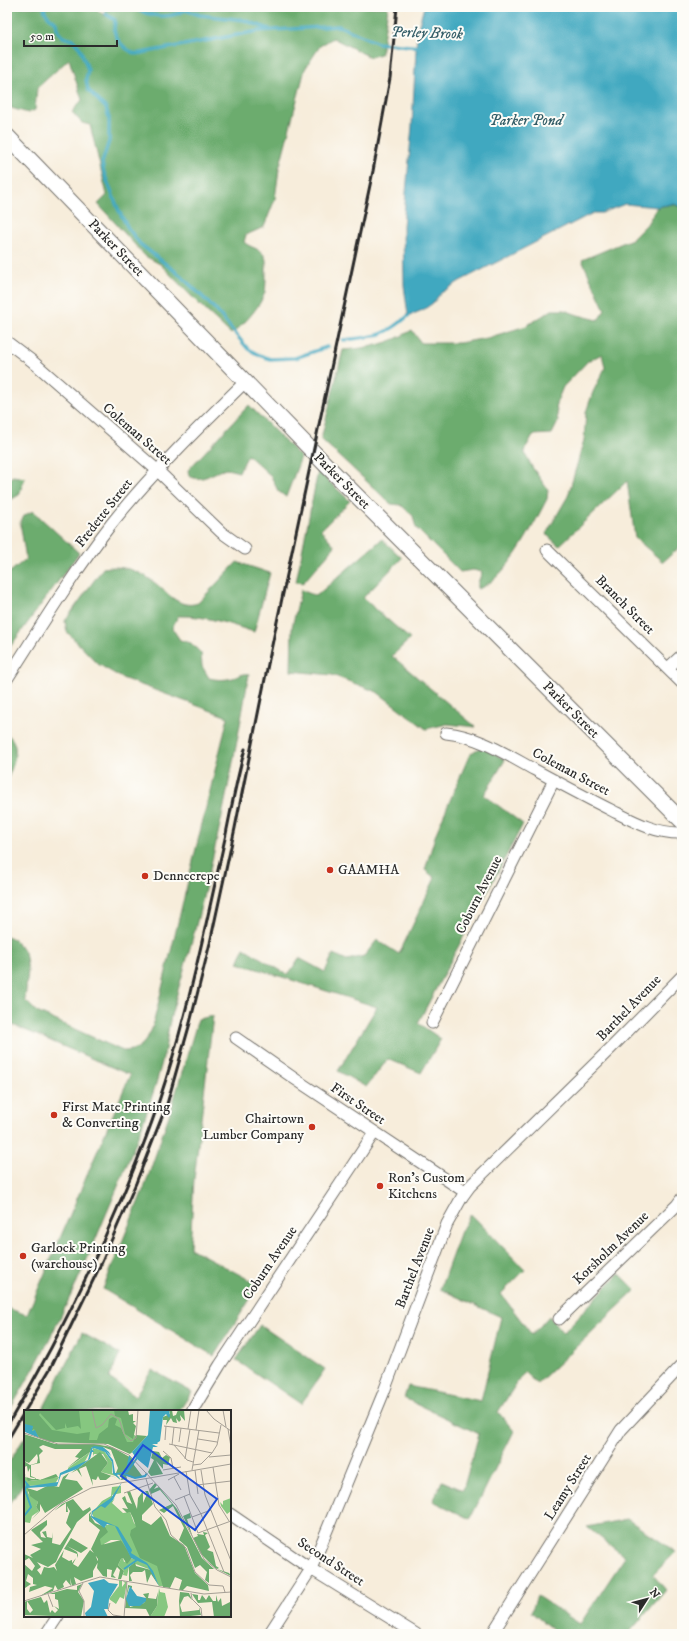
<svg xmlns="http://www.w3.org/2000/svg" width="689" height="1641" font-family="'IM FELL DW Pica',serif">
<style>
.forest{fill:#6cac6e;stroke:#4c6c4c}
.water{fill:#40a8c0;stroke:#366a76}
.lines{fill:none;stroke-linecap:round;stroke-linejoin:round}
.stream{stroke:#40a8c0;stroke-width:3.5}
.street-casing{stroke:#726f69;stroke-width:13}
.secondary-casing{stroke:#726f69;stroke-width:17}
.street{stroke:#fff;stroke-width:11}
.secondary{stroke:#fff;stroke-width:15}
.rail{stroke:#2b2b2b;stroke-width:3}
.poi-dot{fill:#c8321e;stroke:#fdfcf7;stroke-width:1.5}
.labels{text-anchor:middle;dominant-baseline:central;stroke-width:4;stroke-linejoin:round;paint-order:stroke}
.street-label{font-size:14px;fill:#2b2b2b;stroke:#fdfcf7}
.poi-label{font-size:14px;fill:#2b2b2b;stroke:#fdfcf7;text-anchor:start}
.water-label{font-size:15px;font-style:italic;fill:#335d67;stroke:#fdfcf7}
.inset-river{fill:none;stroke:#40a8c0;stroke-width:2}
.inset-road{fill:none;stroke:#a59f95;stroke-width:1}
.view{fill:#1d4ed8;fill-opacity:0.15;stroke:#1d4ed8;stroke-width:2}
.inset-edge{fill:none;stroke:#2b2b2b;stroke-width:2}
</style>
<rect width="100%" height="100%" fill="#fdfcf7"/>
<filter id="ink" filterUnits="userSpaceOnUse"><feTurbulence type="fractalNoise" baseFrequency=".025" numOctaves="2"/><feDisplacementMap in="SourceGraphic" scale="8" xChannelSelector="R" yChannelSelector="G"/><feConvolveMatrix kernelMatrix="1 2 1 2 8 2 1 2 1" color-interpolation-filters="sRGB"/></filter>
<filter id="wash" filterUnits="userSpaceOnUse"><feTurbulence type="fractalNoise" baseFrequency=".012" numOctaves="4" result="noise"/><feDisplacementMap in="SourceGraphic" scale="16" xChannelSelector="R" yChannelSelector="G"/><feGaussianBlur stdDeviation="0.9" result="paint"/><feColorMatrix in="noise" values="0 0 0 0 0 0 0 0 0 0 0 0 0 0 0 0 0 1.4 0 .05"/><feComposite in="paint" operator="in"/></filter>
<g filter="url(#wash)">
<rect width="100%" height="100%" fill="#f7eddb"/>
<path class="forest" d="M 8,7 L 94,7 L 105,16 L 105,10 L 102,7 L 388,7 L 381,54 L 370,57 L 333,38 L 320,46 L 305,69 L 279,169 L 275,199 L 264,227 L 246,235 L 244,242 C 250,248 258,247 264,255 C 267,259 266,265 266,270 C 266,277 266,286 265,292 C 261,306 243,326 231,334 L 200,305 L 160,264 L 145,256 L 98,204 L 107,195 L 90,125 L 82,123 L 72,112 L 82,100 L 69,59 L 37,88 L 35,110 L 28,113 L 11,108 L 10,104 L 12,98 L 7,93 L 7,36 L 9,16 Z
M 673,204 L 682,207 L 682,545 L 663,562 L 635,538 L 627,481 L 559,546 L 546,534 L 568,496 L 584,440 L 586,412 L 593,392 L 605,368 L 602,354 L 588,361 L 563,387 L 556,404 L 558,422 L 552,434 L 533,435 L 524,451 L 532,467 L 548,490 L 547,499 C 533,526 507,579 478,589 L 478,583 L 482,572 L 473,570 L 460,572 L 416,528 L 413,516 L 401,505 L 391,504 L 321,439 L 343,350 C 368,348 390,344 412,330 L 421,343 L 459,343 L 487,338 L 526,326 L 552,310 L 564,310 L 578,315 L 598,320 L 605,310 L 582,260 L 632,239 L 647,224 L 657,207 Z
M 249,405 L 301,457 L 286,497 L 278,491 L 271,476 L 248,455 L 239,472 C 234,471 227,468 223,470 C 211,473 202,483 189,476 L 188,470 Z
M 318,471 L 350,501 L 321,530 L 335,546 L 303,583 L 296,582 Z
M 13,476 L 25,478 L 19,495 L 7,502 L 7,480 Z
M 33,511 L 79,553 L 7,651 L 7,572 L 10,572 L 26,559 L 20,522 L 25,515 Z
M 382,539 L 402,558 L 363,598 L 410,639 L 392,656 L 476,727 L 447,724 L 426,729 L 377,692 L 332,675 L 291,671 L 292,627 L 301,590 L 316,596 Z
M 237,562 L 270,573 L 254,632 C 229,624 205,615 178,616 L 172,628 L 180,640 L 191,643 L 201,653 L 202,666 L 209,678 C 217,680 224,680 233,678 C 239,676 243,673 249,674 C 236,751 221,826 202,902 C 193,940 181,978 171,1016 C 167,1032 166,1050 161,1066 C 147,1118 126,1168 105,1217 C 77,1285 46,1352 7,1414 L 7,1308 L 27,1315 L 130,1075 L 18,1027 L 7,1023 L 7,936 L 12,938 L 25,951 L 28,971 L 25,1000 L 37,1012 L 123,1051 C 140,1051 145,1043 152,1029 L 228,717 L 122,678 L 98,664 L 67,632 L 65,621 L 103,568 C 120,565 136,569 151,580 C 166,590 178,610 198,603 Z
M 7,734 C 23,746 12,766 7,781 Z
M 485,748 L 505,760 L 484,795 L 523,824 L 418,1023 L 441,1039 L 421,1073 L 388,1059 L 366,1087 L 338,1071 L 377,1007 L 238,963 L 244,948 L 288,975 L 299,958 L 325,972 L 333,954 L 347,960 L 364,956 L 377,940 L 399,954 L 435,878 L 425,870 L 436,833 L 469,756 C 474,750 477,749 485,748 Z
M 213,1016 L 194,1180 L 190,1248 L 259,1285 L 214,1356 L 103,1289 L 146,1183 L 172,1106 L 198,1019 Z
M 471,1214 L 525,1270 L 501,1294 L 532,1335 L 549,1316 L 563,1333 L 619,1273 L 636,1290 L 537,1384 L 524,1372 L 498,1412 L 514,1431 L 470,1519 L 433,1501 L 442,1481 L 463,1490 L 479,1434 L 404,1398 L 408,1386 L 481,1401 L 501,1317 L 440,1289 L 461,1231 Z
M 260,1325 L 325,1369 L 301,1404 L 236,1360 Z
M 82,1333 L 120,1354 L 109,1378 L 135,1396 L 152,1370 L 192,1392 L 179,1411 L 42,1411 Z
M 25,1437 L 25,1481 L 7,1508 L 7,1465 Z
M 627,1519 L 676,1552 L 653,1575 L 666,1590 L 628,1634 L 558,1634 L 531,1612 L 537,1596 L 580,1624 L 625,1557 L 587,1527 Z"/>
<path class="water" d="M 424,7 L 682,7 L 682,207 L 673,204 L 657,207 L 625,204 L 602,213 L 593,213 L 460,281 L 441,293 L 433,303 L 423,310 L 408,316 L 404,285 L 403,226 L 412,126 L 417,31 Z"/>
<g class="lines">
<path class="stream" d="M 44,7 C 45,16 50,17 56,23 L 58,32 L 63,37 L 73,40 L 80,48 L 88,70 L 86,79 L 88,90 L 106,108 L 109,118 L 109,141 L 102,163 L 104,173 L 119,211 L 128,228 L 140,244 L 180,275 L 215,309 L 248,349 L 259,355 L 270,359 L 295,358 L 327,347
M 133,7 C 151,18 172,20 190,7
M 185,10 L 200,15 L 244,20 L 269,29
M 106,14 L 115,20 C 115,24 114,26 114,30 C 116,41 126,50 136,54 L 258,31 L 339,26 L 378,43 L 421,47
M 343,340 C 375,336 383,338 408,316"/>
</g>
</g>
<g filter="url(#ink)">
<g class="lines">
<defs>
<path id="street" d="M 7,342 L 32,361 L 158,471 L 221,532 L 245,549
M 547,550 L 682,683
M 668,668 L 682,655
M 7,679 C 41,626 74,572 112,523 C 152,473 199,427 245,382
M 446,733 C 479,736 507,755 535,770 C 561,784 587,798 613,811 C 635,822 657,834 682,833
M 432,1023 L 554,780
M 236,1038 L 295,1079 L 465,1192
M 559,1319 L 677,1205 L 682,1198
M 192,1411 L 220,1365 L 374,1133
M 230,1514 L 311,1569 L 416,1634
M 46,1634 L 58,1616
M 269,1634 L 311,1569 L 383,1394 L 447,1224 L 462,1197 L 470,1186 L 611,1048 L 682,976
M 492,1634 L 621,1430 L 682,1365"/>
<path id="secondary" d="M 7,136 L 325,464 L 682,821"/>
</defs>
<use href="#street" class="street-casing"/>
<use href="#secondary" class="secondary-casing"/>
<use href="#street" class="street"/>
<use href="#secondary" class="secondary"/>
<path class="rail" d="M 7,1426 C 49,1356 85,1284 117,1209 C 132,1174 147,1138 159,1101 C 188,1014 206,923 226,834 C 232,805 237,777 245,749
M 7,1441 L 50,1369 L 102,1262 L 136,1183 L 167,1104 L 190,1023 L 210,943 L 235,828 L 268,664 L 373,171 L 390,78 L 397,7"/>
</g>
</g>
<g class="poi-dot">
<circle cx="330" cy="870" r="4"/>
<circle cx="145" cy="876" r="4"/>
<circle cx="54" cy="1115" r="4"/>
<circle cx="312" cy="1127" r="4"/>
<circle cx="380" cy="1186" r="4"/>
<circle cx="23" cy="1256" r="4"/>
</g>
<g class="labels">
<g class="street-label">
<text transform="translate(116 248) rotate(46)">Parker Street</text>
<text transform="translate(137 434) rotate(41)">Coleman Street</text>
<text transform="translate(342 481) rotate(45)">Parker Street</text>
<text transform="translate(104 513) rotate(-52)">Fredette Street</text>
<text transform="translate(625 605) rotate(45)">Branch Street</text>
<text transform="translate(571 710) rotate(45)">Parker Street</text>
<text transform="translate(571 772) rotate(28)">Coleman Street</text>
<text transform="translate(479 895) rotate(-63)">Coburn Avenue</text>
<text transform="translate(629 1008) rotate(-46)">Barthel Avenue</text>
<text transform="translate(358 1104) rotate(34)">First Street</text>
<text transform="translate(611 1248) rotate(-44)">Korsholm Avenue</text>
<text transform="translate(270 1263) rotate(-56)">Coburn Avenue</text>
<text transform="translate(415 1268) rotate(-69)">Barthel Avenue</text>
<text transform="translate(568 1487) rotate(-58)">Leamy Street</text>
<text transform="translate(331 1562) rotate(33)">Second Street</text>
</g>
<g class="poi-label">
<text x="338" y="870">GAAMHA</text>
<text x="153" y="876">Dennecrepe</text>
<text x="62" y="1107">First Mate Printing<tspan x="62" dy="16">&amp; Converting</tspan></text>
<text x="304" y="1119" text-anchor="end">Chairtown<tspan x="304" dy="16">Lumber Company</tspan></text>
<text x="388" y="1178">Ron's Custom<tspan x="388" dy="16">Kitchens</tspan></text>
<text x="31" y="1248">Garlock Printing<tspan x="31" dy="16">(warehouse)</tspan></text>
</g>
<g class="water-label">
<text transform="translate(427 33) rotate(2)">Perley Brook</text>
<text x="526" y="120">Parker Pond</text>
</g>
</g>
<g transform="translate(24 1410)">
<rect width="207" height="207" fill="#f7eddb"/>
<path d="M 1,0 L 102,0 L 106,20 L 114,29 L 108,43 L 88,29 L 91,33 L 31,32 L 0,21 ZM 69,38 L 80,41 L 88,52 L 88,63 L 95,67 L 96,70 L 92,66 L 77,62 L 84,53 L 79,44 L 70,44 L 69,46 ZM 66,42 L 60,53 L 44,60 L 44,58 ZM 0,66 L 7,71 L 35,67 L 31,74 L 4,76 L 4,83 L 14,92 L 12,97 L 15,101 L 8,106 L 6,113 L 0,112 ZM 97,76 L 97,83 L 88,85 L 88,91 L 91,88 L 88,93 L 99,103 L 106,102 L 110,113 L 152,155 L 145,176 L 135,176 L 127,160 L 109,153 L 105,157 L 103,166 L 99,165 L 100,161 L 94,155 L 97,149 L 99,148 L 100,152 L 110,148 L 101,139 L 97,130 L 87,130 L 80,134 L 80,138 L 73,133 L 82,115 L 86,115 L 70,108 L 68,103 L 78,91 L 87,86 L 88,77 ZM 207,88 L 207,101 L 203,104 L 197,96 L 196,92 L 199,95 L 199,91 ZM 95,170 L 98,171 L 98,177 L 101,173 L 99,171 L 103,172 L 100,189 L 96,187 L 92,194 L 85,189 L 95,176 ZM 135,178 L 136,182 L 141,183 L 144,197 L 140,207 L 126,207 L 133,196 Z" fill="#86c780"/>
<path d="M 0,0 L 55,0 L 57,19 L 54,16 L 43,18 L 41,13 L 41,18 L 32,20 L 16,3 L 15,5 L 28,20 L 53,24 L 66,22 L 65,30 L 73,30 L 75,24 L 84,17 L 85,9 L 89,7 L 93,9 L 91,15 L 97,18 L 103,32 L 109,32 L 112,25 L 123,26 L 106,44 L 84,34 L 26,32 L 15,28 L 10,19 L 5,22 L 9,17 L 0,14 ZM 90,0 L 104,0 L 105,5 L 113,3 L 109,4 L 109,11 L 112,11 L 109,13 L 112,16 L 109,29 L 101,24 L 97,8 L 91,6 ZM 145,0 L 148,0 L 149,6 L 152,5 L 154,0 L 160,0 L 161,11 L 156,5 L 157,10 L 155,12 L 152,8 L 153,13 L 149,12 L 147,8 L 142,15 L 143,10 L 139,10 L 139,7 L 146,4 ZM 0,24 L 31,34 L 70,34 L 88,37 L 109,49 L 110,55 L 119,67 L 109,68 L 102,65 L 103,69 L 97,70 L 98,67 L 92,63 L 94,58 L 87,40 L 79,37 L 68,37 L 66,42 L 43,58 L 55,48 L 51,47 L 58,39 L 31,39 L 19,35 L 15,37 L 19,41 L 15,45 L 16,53 L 7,55 L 7,66 L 16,70 L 32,64 L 34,67 L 26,69 L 4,71 L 3,69 L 0,61 L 2,67 L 8,69 L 14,69 L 6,67 L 6,58 L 4,62 L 3,56 L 0,57 L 0,51 L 6,55 L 13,53 L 14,48 L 13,44 L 5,53 L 0,51 ZM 129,41 L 135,42 L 138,48 L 142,45 L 146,47 L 144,55 L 139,54 L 139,59 L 132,51 L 139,64 L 127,66 L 124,62 L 130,50 L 127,48 ZM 76,42 L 84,53 L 77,62 L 93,68 L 87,66 L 82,70 L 76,70 L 74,66 L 72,70 L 68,69 L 69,76 L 62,56 L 55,59 L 58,67 L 53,60 L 47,63 ZM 45,63 L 41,69 L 53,71 L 59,79 L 21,103 L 16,94 L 16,101 L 8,109 L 15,101 L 12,97 L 14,92 L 6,86 L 3,78 L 13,81 L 25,75 L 35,77 L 39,67 ZM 131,73 L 133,75 L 130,79 L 135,77 L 153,99 L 178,148 L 190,159 L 185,159 L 185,173 L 181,170 L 183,162 L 176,155 L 171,158 L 163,137 L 155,130 L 160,118 L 149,96 L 140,103 L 135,100 L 148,94 L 136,80 L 127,84 L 125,80 ZM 106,81 L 113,99 L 114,88 L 119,81 L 119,93 L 123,84 L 121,81 L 124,81 L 129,94 L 118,105 L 118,110 L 127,115 L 137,106 L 146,126 L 160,135 L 171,163 L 184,175 L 185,181 L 163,176 L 159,180 L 155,180 L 158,170 L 151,167 L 146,178 L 139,177 L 133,156 L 116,148 L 106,125 L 107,120 L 112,117 L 109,108 L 106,102 L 103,103 L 98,98 L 104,99 L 98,88 L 101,86 L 103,92 L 108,94 L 103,82 ZM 49,89 L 59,101 L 66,97 L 67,100 L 53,112 L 35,145 L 32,152 L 24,157 L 13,152 L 17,157 L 13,160 L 17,165 L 20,157 L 25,158 L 30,157 L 33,161 L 31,155 L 40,140 L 38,147 L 45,151 L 48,150 L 48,153 L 52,148 L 49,154 L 54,157 L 66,140 L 71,144 L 74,152 L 69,161 L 69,167 L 57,171 L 50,167 L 52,174 L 48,176 L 46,168 L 47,176 L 42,170 L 39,174 L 40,177 L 34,180 L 31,175 L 29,181 L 16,186 L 29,178 L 21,176 L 5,182 L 6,177 L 13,175 L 9,174 L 9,168 L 4,164 L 2,171 L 7,174 L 1,178 L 0,183 L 0,154 L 8,161 L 11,156 L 5,148 L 0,151 L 0,144 L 9,148 L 6,145 L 17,139 L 7,135 L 19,132 L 7,120 L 23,110 L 23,115 L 16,122 L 17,127 L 22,128 L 18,122 L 22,121 L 23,127 L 28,128 L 29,122 L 28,133 L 36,135 L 47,119 L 42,113 L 46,101 L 43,96 L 44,102 L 42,102 L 42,93 L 30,101 L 38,94 ZM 68,101 L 66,105 L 71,113 L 81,117 L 84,122 L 76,129 L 77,135 L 97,130 L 108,148 L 103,154 L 99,148 L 97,149 L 94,155 L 100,161 L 97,169 L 94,169 L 96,160 L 93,157 L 89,165 L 92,168 L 87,167 L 88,160 L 83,159 L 83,167 L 79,166 L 73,158 L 74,149 L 67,139 L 76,120 L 65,111 L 65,104 ZM 166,103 L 167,108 L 163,109 L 169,128 L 174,126 L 173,124 L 180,125 L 179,122 L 184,123 L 181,125 L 186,137 L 183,140 L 189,142 L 192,156 L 195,158 L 193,159 L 205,163 L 207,166 L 191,158 L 176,143 L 159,106 ZM 47,128 L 64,138 L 57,143 L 43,136 L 53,142 L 54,145 L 53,148 L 53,144 L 40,139 ZM 111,152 L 112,156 L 127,160 L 135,176 L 127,164 L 123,173 L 121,160 L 118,162 L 109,162 L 106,165 L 108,171 L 105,171 L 105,157 ZM 58,174 L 54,182 L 60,191 L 57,207 L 0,205 L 0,192 L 3,191 L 3,199 L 6,203 L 9,200 L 3,191 L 17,187 L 20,193 L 23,190 L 26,203 L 28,200 L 31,203 L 34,200 L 30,196 L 35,199 L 34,190 L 31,189 L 31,184 L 25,184 L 43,179 L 53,180 L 53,176 ZM 104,175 L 108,176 L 108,178 L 105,177 L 103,185 L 106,197 L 120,193 L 122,188 L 119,184 L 125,183 L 124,188 L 132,189 L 134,182 L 133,196 L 126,207 L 122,199 L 101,198 ZM 156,182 L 165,183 L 168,190 L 164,186 L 160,187 L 156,195 L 158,202 L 175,200 L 175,197 L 177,205 L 156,207 L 155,191 ZM 168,184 L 174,185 L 174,190 L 176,190 L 178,185 L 182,190 L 185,185 L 189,191 L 192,191 L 192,185 L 194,192 L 197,188 L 198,196 L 206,192 L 207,207 L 190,207 L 188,192 L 174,193 Z" fill="#6cac6e"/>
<path d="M 126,0 L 145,0 L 146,6 L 145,8 L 142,4 L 139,7 L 136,31 L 133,33 L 134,34 L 128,34 L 134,37 L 129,37 L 124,58 L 112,48 L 108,42 L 124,25 ZM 1,14 L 9,16 L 8,21 L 11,20 L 15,28 L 1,22 ZM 70,36 L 79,37 L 85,42 L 87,46 L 82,41 L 89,50 L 91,63 L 101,62 L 93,65 L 97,70 L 89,64 L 88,52 L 81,42 L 70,38 L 68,39 L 70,42 L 68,42 L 66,49 L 53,59 L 37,65 L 33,76 L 3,78 L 0,69 L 6,76 L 34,72 L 36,63 L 64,50 L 67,38 ZM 98,72 L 89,90 L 81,98 L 77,96 L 69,102 L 68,106 L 94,117 L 108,140 L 107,143 L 123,153 L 129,161 L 135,176 L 123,155 L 107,148 L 91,116 L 83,114 L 80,118 L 67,107 L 68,101 L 87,88 ZM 80,169 L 85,173 L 94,174 L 85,189 L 84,199 L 80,199 L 84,207 L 62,207 L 61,203 L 67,197 L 70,181 L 64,173 ZM 106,176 L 113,186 L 122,188 L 122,191 L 116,196 L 105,196 L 102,189 Z" fill="#40a8c0"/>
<path class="inset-river" d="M 100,61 L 103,59 L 106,46M 100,62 L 103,62 L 113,48M 97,63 L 111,68 L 121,66 L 123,63M 0,106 L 7,97 L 1,80 L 3,75M 100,159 L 113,150"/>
<path class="inset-road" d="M 68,0 L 72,18 L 78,15 L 87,4 L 95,9 L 100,24 L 107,31 L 112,28 L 114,0M 182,0 L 190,9 L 207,21M 199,0 L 202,17M 140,16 L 195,23M 164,19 L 167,0M 204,19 L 207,37M 172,20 L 175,0M 0,23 L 34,34 L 80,34 L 105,45 L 152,95 L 180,149 L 193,160 L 207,167M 174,29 L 193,32M 141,30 L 142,16M 155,32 L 157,18M 145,34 L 188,43M 148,35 L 150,17M 150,35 L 163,50 L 169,52M 139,41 L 147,48 L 149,58M 185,47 L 207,45M 161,49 L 166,19M 169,55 L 177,54 L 188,43 L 193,35 L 197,15M 189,57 L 195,95 L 205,111M 139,60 L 157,57M 168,60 L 175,20M 171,60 L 174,84M 177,60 L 181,85 L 207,151M 162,61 L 166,85 L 177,104 L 200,162M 150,67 L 157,80M 122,69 L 131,97 L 142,110 L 147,125 L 162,138 L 171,162 L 185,175 L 199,176 L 201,182M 144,70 L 155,64M 173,75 L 207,71M 100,83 L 129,73M 160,86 L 174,123 L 207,111M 151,90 L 166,84M 168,107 L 187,100M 0,125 L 36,94 L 67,78 L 207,54M 59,173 L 55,181 L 60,191 L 60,207M 167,183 L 168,189 L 177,198 L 178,207M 24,184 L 29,197M 0,191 L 76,167 L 180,184 L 207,182M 86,193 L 84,200 L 89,205 L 102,207M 100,207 L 103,171"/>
<path class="view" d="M 119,35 L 193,89 L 171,120 L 97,66 Z"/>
<rect width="207" height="207" class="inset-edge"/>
</g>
<rect width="689" height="1641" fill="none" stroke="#fdfcf7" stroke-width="24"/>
<g transform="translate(647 1599) rotate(54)" stroke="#fdfcf7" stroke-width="3" paint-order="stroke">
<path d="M0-3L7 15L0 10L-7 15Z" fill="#2b2b2b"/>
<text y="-6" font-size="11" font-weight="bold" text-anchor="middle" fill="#2b2b2b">N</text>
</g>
<path d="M24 40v6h93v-6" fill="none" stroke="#2b2b2b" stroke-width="2"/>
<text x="30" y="40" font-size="12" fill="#2b2b2b" stroke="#fdfcf7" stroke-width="3" paint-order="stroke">50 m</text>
</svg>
